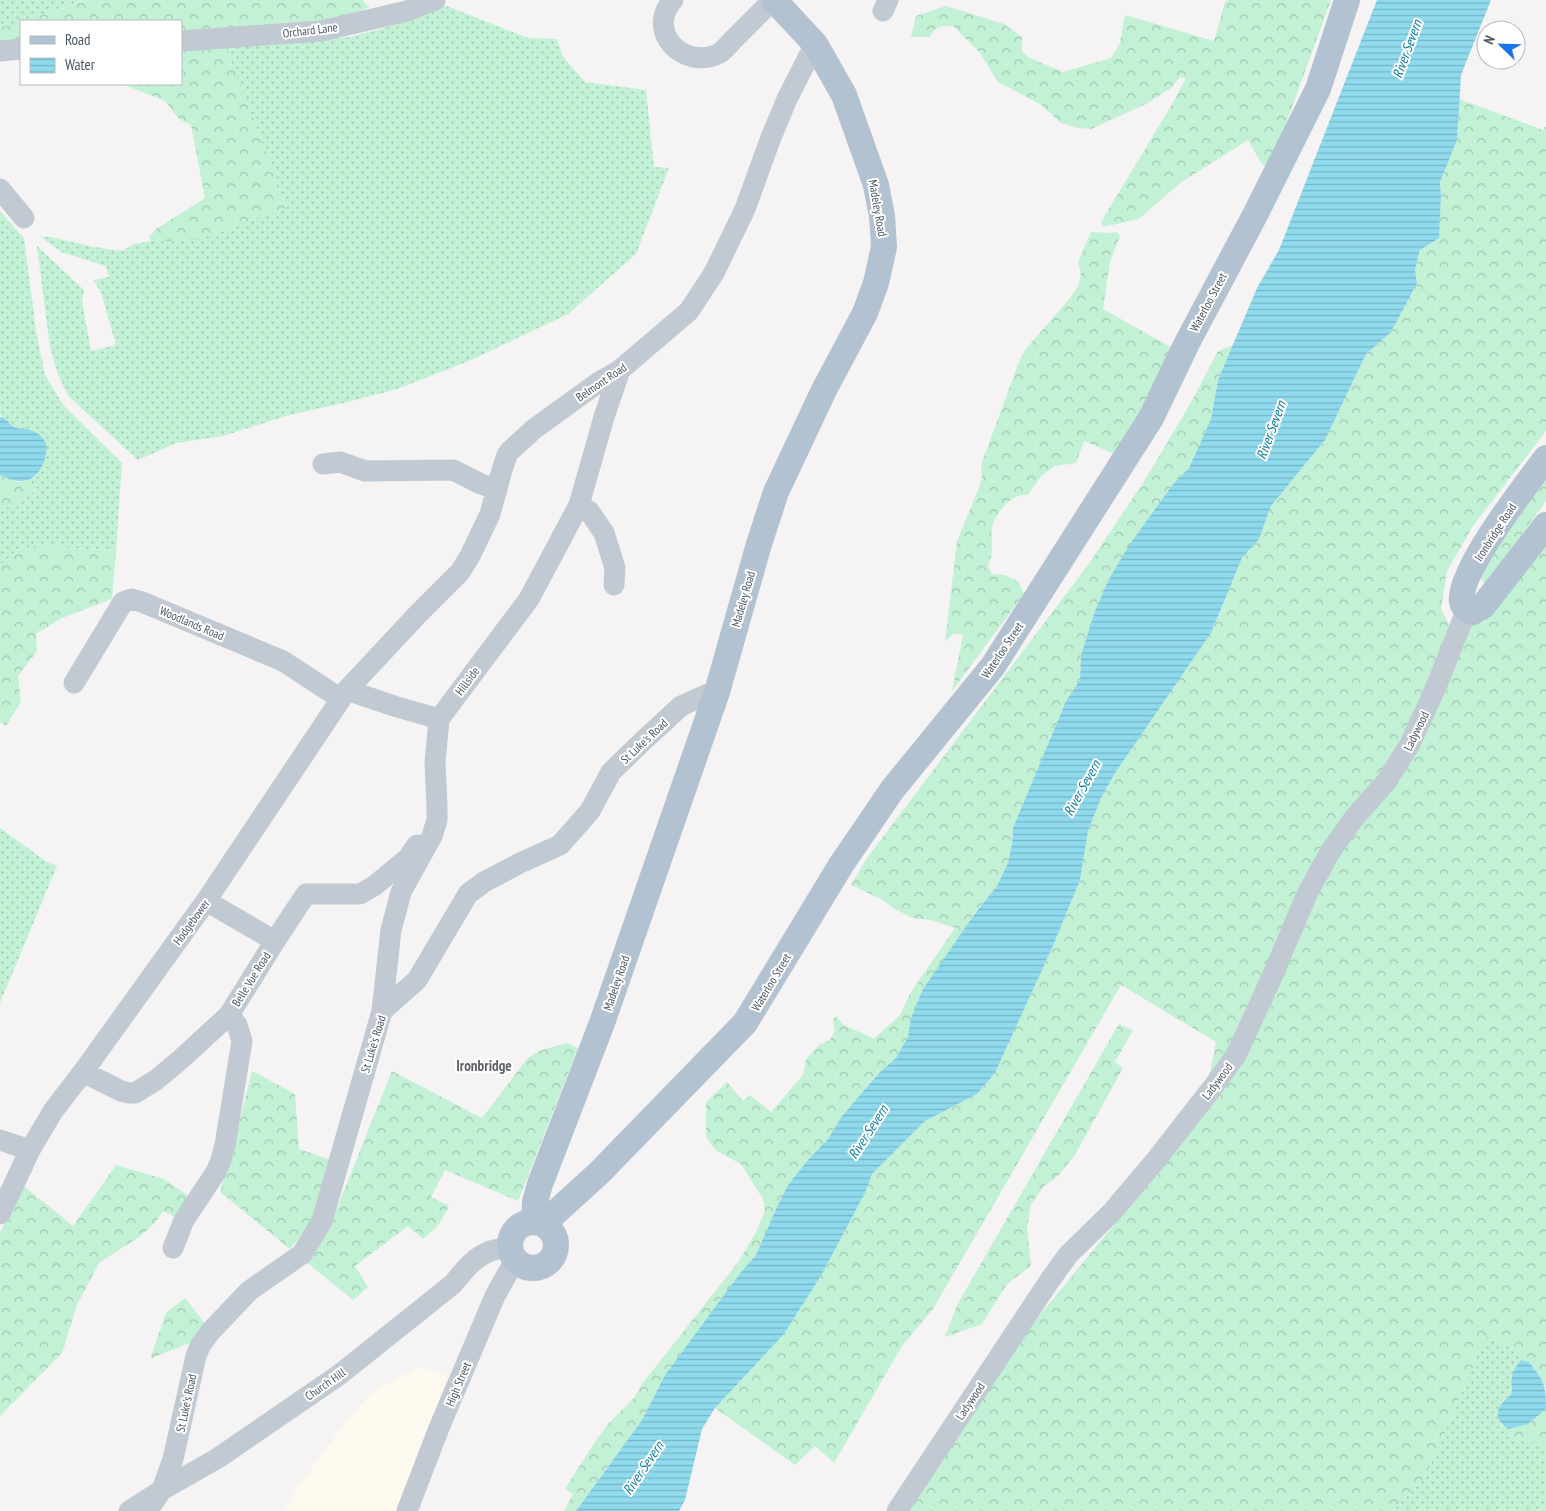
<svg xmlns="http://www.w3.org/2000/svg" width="1546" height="1511" font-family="'PT Sans Narrow',sans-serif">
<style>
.commercial{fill:#fdf9ef}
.grass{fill:url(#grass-dots)}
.forest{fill:url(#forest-crowns)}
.water{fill:url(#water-rules)}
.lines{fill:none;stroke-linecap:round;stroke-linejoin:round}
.minor{stroke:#c1cad2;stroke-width:21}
.major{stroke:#b3c2d1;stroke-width:26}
.labels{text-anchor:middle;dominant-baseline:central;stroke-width:4;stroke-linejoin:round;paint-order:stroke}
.street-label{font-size:12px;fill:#4a5661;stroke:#fff}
.water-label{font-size:14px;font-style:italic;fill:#0c7c9b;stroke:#fff}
.quarter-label{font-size:15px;font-weight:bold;fill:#5f6368;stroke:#fff}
</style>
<defs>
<pattern id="grass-dots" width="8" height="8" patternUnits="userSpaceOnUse" patternTransform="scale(1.25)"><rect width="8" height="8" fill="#c3f1d5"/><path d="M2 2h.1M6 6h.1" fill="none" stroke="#a0c6b0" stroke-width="1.8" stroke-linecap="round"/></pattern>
<pattern id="forest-crowns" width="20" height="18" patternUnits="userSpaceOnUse" patternTransform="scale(1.25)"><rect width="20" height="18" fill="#c3f1d5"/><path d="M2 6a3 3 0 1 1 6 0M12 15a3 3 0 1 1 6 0" fill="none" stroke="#a0c6b0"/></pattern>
<pattern id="water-rules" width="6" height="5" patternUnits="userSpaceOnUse" patternTransform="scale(1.25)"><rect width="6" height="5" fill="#90daee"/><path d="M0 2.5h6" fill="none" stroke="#78b4c4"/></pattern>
</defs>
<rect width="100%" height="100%" fill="#f5f3f3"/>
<path class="commercial" d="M 418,1367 L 448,1374 L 400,1511 L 285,1511 L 297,1488 L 341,1428 L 370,1394 Z"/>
<path class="grass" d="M 0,0 L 83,0 L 62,9 L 0,28 Z
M 444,5 L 528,38 L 557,39 L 563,57 L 585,82 L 646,90 L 654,167 L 669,168 L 636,254 L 568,314 L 469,361 L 397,389 L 348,402 L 289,415 L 223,436 L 176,443 L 138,460 L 69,397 L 58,375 L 50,347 L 37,246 L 84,290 L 82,301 L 91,351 L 116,345 L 101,292 L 93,280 L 109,277 L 106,266 L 61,252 L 40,236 L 55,238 L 94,247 L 122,251 L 134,244 L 151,241 L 187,241 L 287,208 L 226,48 L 349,37 L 381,29 Z
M 0,211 L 24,238 L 36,331 L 45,375 L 64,406 L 122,463 L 116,551 L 25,545 L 0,565 L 0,508 L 16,506 L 37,489 L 29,480 L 35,477 L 42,466 L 26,429 L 14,427 L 0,414 Z
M 0,828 L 47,862 L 57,866 L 0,1003 Z
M 1486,1336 L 1510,1346 L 1521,1360 C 1512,1372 1511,1377 1512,1393 L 1501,1403 L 1500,1424 L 1508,1429 L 1508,1436 L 1546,1446 L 1546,1511 L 1392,1511 L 1425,1478 Z"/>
<path class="forest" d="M 84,0 L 362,0 L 369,7 C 328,28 265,25 219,28 L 287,208 L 190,241 L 151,241 L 149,237 L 156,229 L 205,198 L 191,125 L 179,119 L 165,101 L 122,84 L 95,84 L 181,84 L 181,21 L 21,21 L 62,9 Z
M 1228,0 L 1331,0 L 1269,170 L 1261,163 L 1248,140 L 1180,183 L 1139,219 L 1103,227 L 1101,222 L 1174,101 L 1186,78 L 1180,77 L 1171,88 L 1146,104 L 1091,129 L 1078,128 L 1061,123 L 1040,104 L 998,82 L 980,53 L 953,26 C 940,26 936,25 930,37 L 911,37 L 916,16 L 946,6 L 1004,24 L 1022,37 L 1022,51 L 1028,57 L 1063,72 L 1111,58 L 1120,43 L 1125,15 L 1214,41 L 1225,2 Z
M 21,21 L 21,58 L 0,58 L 0,28 Z
M 1459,99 L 1543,130 L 1546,125 L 1546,431 L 1473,526 L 1447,571 L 1441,609 L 1449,625 L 1460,629 L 1484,622 L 1546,545 L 1546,1389 L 1540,1376 L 1529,1362 L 1521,1360 L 1510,1346 L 1486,1337 L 1425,1478 L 1392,1511 L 908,1511 L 1021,1338 L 1201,1119 L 1216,1042 L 1121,985 L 933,1309 L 902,1346 L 834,1463 L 815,1446 L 795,1465 L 715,1408 L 784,1334 L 822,1274 L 865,1193 L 872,1174 L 925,1121 L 977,1094 L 995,1073 L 1052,948 L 1080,880 L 1088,831 L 1101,798 L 1115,773 L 1211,633 L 1242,558 L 1259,539 L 1271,506 L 1325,440 L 1366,354 L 1390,333 L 1396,323 L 1417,283 L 1415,269 L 1420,250 L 1439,238 L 1441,197 L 1440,182 L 1457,140 Z
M 1091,232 L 1111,233 L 1117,232 L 1120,236 L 1110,262 L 1103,309 L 1176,350 L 1117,455 L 1084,441 L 1076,463 L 1055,466 L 1041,476 L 1028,495 C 1011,493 996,512 992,527 C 991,533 992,541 992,547 C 992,554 990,561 988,567 L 992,574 L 1005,575 L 1019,582 L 1024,594 L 952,691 L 963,635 L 954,633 L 945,642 L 957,541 L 979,488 L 982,478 L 981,465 L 1017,367 L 1025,350 L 1071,297 L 1079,284 L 1081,273 L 1078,262 Z
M 1234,345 L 1218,380 L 1211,419 L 1189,468 L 1174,483 L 1109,579 L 1095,611 L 1081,655 L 1080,680 L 1066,701 L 1013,828 L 1012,844 L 1008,863 L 997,886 L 975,912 L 911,1018 L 908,1037 L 896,1058 L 880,1072 L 842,1116 L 828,1139 L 807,1161 L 788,1185 L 776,1209 L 756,1255 L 741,1272 L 665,1375 L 642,1420 L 583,1501 L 576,1511 L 564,1511 L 573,1494 L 565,1489 L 595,1442 L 608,1424 L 634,1398 L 642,1384 L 739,1261 L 757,1230 L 765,1211 L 763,1199 L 741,1164 L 717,1151 L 712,1146 L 706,1136 L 706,1102 L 727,1082 L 743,1101 L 750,1095 L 771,1112 L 803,1075 L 806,1059 L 819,1045 L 830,1040 L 835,1030 L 833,1019 L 837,1016 L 842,1024 L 874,1039 L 900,1015 L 911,992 L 955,928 L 931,920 L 913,918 L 893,908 L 881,899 L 851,885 L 867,858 L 1088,565 L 1145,480 L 1193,399 L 1218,351 Z
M 0,475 L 18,482 L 29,480 L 37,488 L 16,506 L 0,508 Z
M 1546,475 L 1546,501 L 1486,584 L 1479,577 L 1494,552 Z
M 25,545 L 116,551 L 112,599 L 62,618 L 36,634 L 37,651 L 18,676 L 21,702 L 6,726 L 0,722 L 0,565 Z
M 1119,1024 L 1133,1030 L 1115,1062 L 1123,1068 L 1075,1155 L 1058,1176 L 1044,1186 L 1031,1204 L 1027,1228 L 1031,1266 L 1007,1284 L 982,1324 L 945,1337 L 957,1305 Z
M 566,1043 L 578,1048 L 518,1201 L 445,1170 L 431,1197 L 449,1206 L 438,1226 L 423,1239 L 408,1226 L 355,1266 L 368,1287 L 353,1300 L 305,1261 L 329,1228 L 392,1071 L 482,1118 L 527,1059 L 539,1051 Z
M 252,1071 L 295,1094 L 299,1149 L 334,1161 L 315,1219 L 290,1249 L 220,1192 L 230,1160 Z
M 116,1165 L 164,1179 L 190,1197 L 176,1217 L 163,1211 L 155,1223 L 139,1237 L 99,1263 L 77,1305 L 62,1353 L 0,1416 L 0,1233 L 21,1184 L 73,1226 Z
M 185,1298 L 207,1326 L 192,1342 L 150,1359 L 166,1313 Z
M 1546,1409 L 1546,1446 L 1508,1436 L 1508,1429 L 1528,1424 Z"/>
<path class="water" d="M 1377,0 L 1491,0 L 1461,75 L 1457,140 L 1440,182 L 1441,197 L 1439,238 L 1420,250 L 1415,269 L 1417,283 L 1396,323 L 1390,333 L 1366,354 L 1325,440 L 1271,506 L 1259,539 L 1242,558 L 1211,633 L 1115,773 L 1101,798 L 1088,831 L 1080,880 L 1052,948 L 995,1073 L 977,1094 L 925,1121 L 872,1174 L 865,1193 L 822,1274 L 784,1334 L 715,1408 L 702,1429 L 685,1500 L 679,1511 L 576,1511 L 642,1420 L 665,1375 L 741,1272 L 756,1255 L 776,1209 L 788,1185 L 807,1161 L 828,1139 L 842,1116 L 880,1072 L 896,1058 L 908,1037 L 911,1018 L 923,989 L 976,912 L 997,886 L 1008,863 L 1012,844 L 1013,828 L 1066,701 L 1080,680 L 1081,655 L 1095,611 L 1109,579 L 1130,544 L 1174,483 L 1189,468 L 1211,419 L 1218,380 L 1257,288 L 1279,250 Z
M 0,417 L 3,417 C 6,419 12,426 14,427 C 17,429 23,428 26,429 C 33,430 42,435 45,442 C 48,448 46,455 44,461 C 36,484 20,485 0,475 Z
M 1521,1360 L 1529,1362 C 1544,1381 1546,1384 1546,1409 L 1528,1424 L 1508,1429 C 1489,1416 1500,1404 1512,1393 C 1511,1377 1511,1372 1521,1360 Z"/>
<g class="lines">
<path class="minor" d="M 673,0 C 645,31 683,70 718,54 C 723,52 728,45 732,41 C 746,27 759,14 773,0
M 883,11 L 888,0
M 181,41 L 321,31 L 407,11 L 435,0
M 0,51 L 21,49
M 0,189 L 24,218
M 323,464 L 340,462 L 365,471 L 453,470 L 479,483 L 497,490
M 579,505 L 589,511 L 604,533 L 615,568 L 614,585
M 74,683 L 123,602 L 131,599 L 142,602 L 283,661 L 341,699
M 347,690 L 394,706 L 439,719
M 206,901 L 275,941
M 382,1011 L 391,930 L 401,892 L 432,836 L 437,820 L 437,806 L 435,763 L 439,719 L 529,599 L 579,505 L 604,417 L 620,370
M 83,1072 L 121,1091 L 129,1093 L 135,1093 L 156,1080 L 180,1060 L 229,1015 L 275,941 L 306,894 L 360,894 L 374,886 L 408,858 L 417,845
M 0,1140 L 30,1150
M 0,1214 L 30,1150 L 53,1111 L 83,1072 L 206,901 L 341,699 L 347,690 L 418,614 L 460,572 L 470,556 L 490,514 L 502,470 L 507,455 L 510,451 L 534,429 L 599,382 L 620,370 L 689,311 L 714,273 L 745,209 L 770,140 L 787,99 L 815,44
M 173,1248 L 184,1220 L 216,1172 L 221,1160 L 225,1145 L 242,1041 L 237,1025 L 229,1015
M 129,1511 L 162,1490 L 218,1458 L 339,1375 L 453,1284 C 469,1264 482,1248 509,1248
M 147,1511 L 162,1490 L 173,1459 L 196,1356 L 200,1346 L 210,1332 L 249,1291 L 302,1254 L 322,1221 L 382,1011 L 417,980 L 468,894 L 484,882 L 520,863 L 560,845 L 590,811 L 611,772 L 643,741 L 681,706 L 708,694 L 717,692
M 407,1511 L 439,1428 L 495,1296 L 515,1260
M 897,1511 L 1050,1280 L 1068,1255 L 1112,1212 L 1156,1160 L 1216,1083 L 1236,1055 L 1271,979 L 1307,894 L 1330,852 L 1354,818 L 1386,782 L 1410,744 L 1436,687 L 1467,609"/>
<path class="major" d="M 1546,458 C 1527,484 1457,572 1462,602 C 1463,607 1468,610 1473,612 L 1483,606 L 1546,525
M 534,1221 L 535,1202 L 540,1184 L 602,1023 L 717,692 L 759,544 L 776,492 L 824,390 L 865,313 L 876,283 L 884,247 L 882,216 L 876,185 L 844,95 L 815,44 L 774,0
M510 1245a23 23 0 1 1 46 0a23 23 0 1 1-46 0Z
M 543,1224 L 599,1173 L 745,1023 L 841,865 L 892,790 L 993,666 L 1151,418 L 1187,343 L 1256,213 L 1318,89 L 1347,0"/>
</g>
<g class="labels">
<g class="street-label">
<text transform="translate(310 30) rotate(-7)">Orchard Lane</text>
<text transform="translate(878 208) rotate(80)">Madeley Road</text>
<text transform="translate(1208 302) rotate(-62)">Waterloo Street</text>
<text transform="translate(601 382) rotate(-34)">Belmont Road</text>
<text transform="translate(1495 532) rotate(-57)">Ironbridge Road</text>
<text transform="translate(743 599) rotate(-74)">Madeley Road</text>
<text transform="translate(192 623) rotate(23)">Woodlands Road</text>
<text transform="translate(1002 650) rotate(-56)">Waterloo Street</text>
<text transform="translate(467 681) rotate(-53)">Hillside</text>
<text transform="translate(1416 731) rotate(-64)">Ladywood</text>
<text transform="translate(644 741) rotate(-43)">St Luke's Road</text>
<text transform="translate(191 922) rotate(-54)">Hodgebower</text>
<text transform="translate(251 979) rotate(-58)">Belle Vue Road</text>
<text transform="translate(771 982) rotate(-59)">Waterloo Street</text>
<text transform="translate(616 983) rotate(-71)">Madeley Road</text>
<text transform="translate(373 1044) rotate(-73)">St Luke's Road</text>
<text transform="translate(1217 1081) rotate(-53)">Ladywood</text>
<text transform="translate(325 1384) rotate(-35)">Church Hill</text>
<text transform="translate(458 1384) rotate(-67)">High Street</text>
<text transform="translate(970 1401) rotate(-56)">Ladywood</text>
<text transform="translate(186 1403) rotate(-78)">St Luke's Road</text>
</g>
<g class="water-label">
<text transform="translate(1407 49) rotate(-70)">River Severn</text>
<text transform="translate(1271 430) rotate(-70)">River Severn</text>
<text transform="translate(1082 788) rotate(-61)">River Severn</text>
<text transform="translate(868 1132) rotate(-57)">River Severn</text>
<text transform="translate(643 1468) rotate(-56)">River Severn</text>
</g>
<g class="quarter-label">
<text x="484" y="1065">Ironbridge</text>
</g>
</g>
<rect x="20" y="20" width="162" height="65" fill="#ffffff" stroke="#b7bbc0"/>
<rect x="30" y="36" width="25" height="8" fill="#b3c2d1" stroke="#b7bbc0"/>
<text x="65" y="45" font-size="15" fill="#4a5661">Road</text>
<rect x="30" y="58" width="25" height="15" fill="url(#water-rules)" stroke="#b7bbc0"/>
<text x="65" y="70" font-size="15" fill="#4a5661">Water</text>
<g transform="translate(1501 45) rotate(293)"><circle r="24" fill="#ffffff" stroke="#b7bbc0"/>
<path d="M0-4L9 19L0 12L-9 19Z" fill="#1a73e8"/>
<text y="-8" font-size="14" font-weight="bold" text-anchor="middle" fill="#4a5661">N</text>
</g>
</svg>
